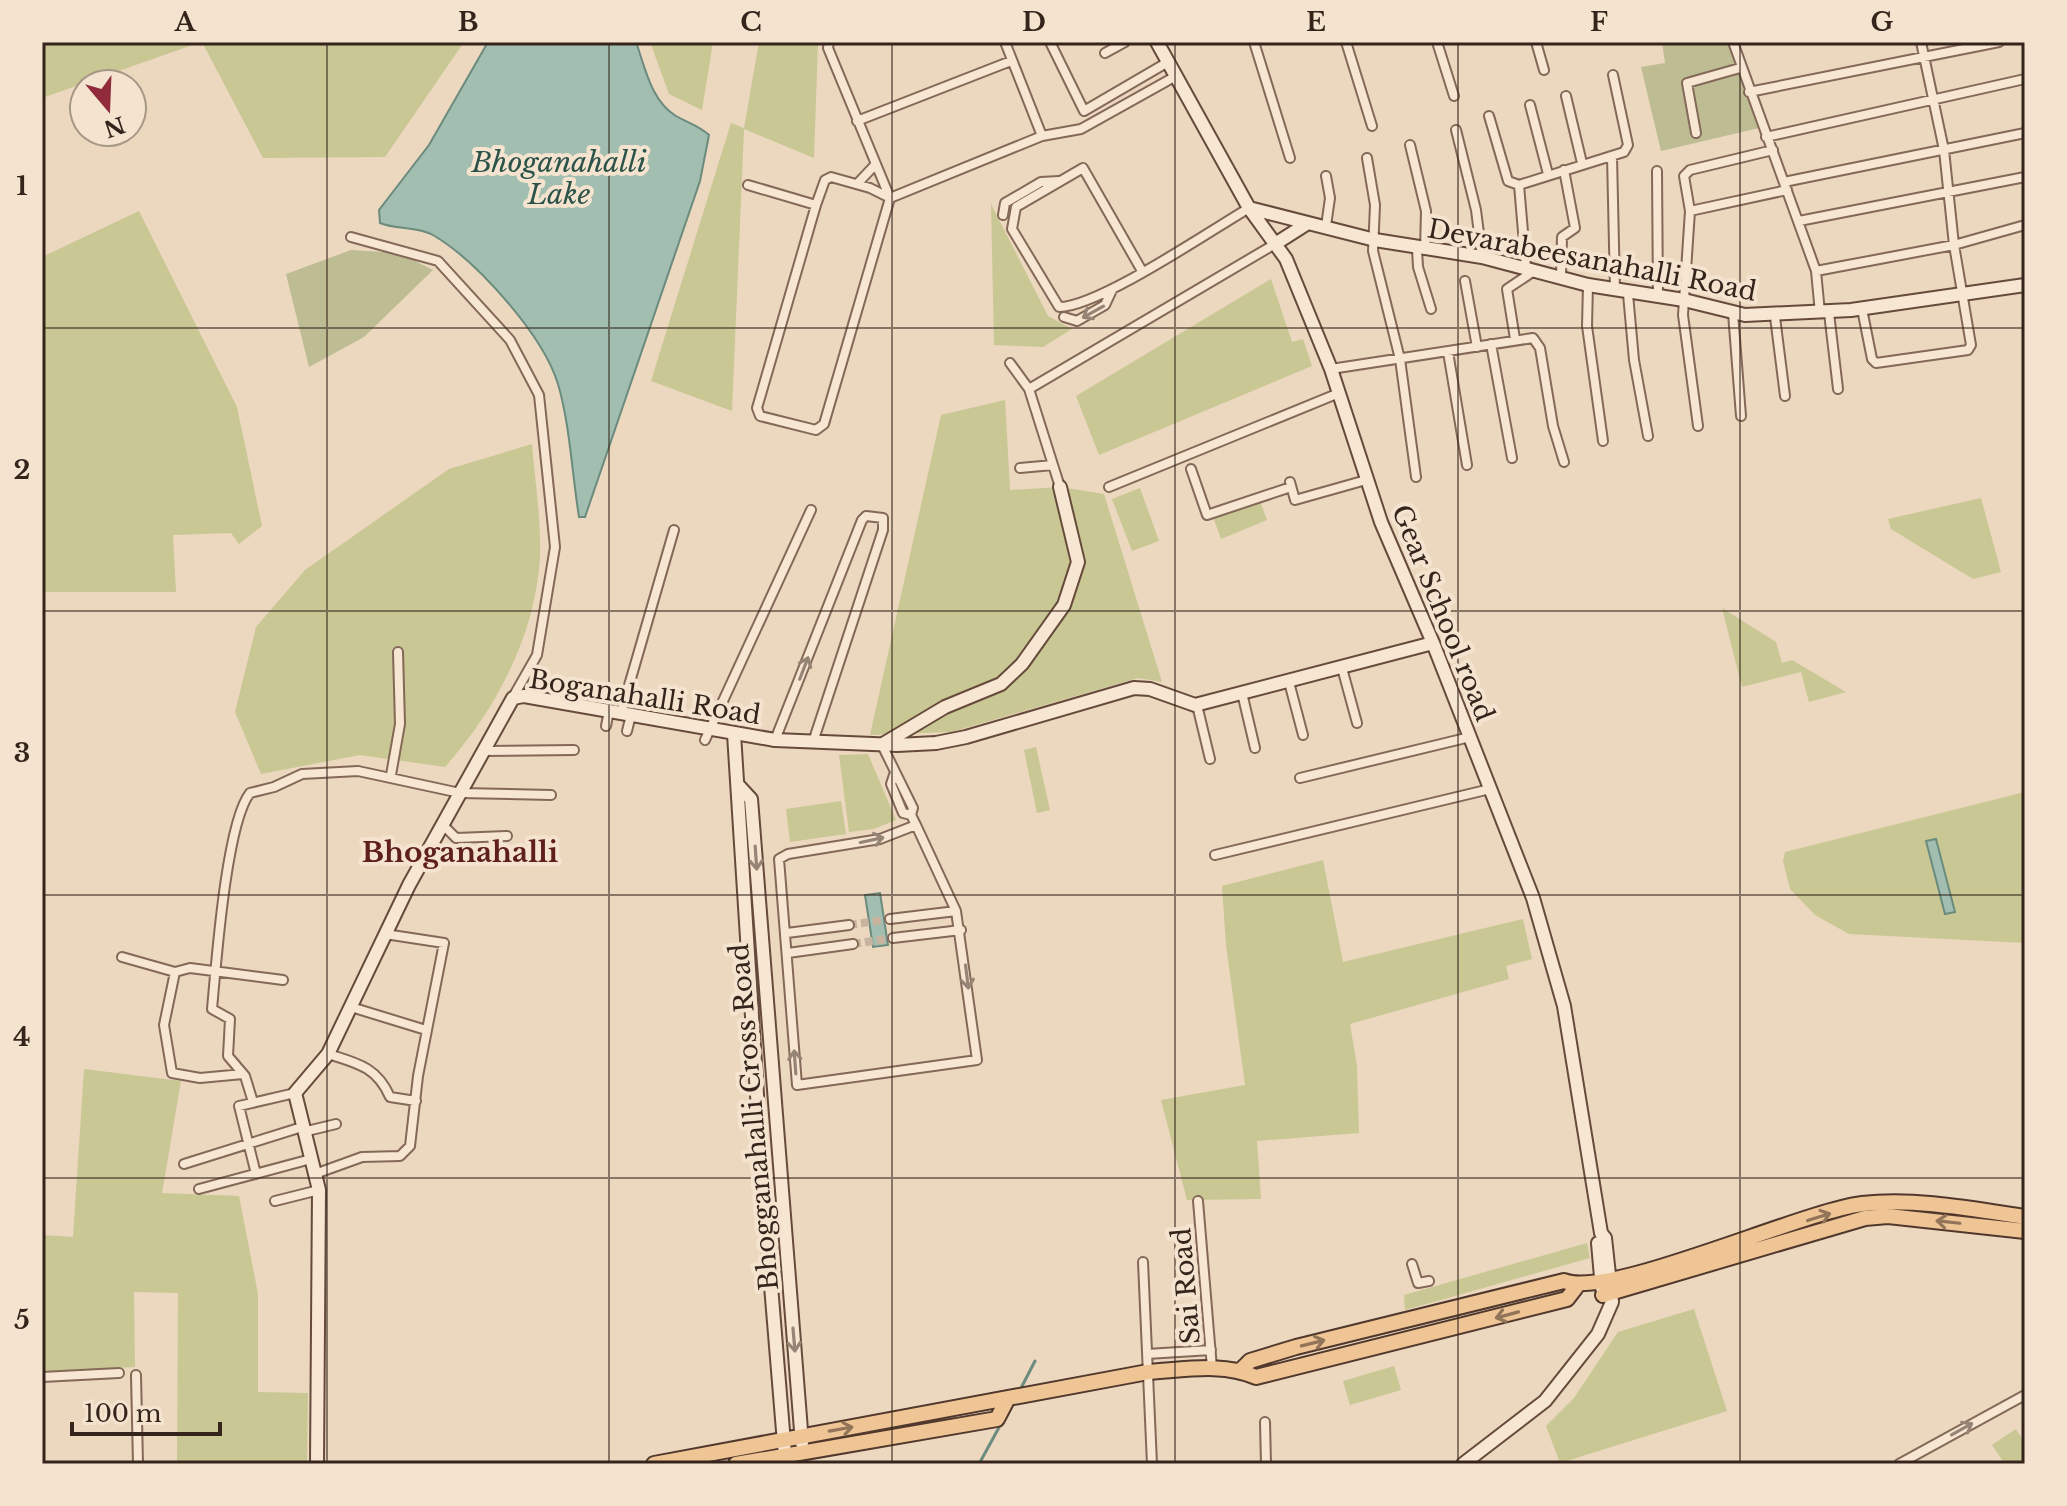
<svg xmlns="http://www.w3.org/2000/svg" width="2067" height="1506" font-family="'Libre Baskerville',serif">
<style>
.green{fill:#c9c793}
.cemetery{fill:#bebc93}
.water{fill:#a2beb1;stroke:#6a8b7d;stroke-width:2}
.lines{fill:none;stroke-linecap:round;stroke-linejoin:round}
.stream{stroke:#6a8b7d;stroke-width:3}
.street-tunnel{stroke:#c7b39e;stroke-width:8;stroke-dasharray:8 4;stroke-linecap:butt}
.street-casing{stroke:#846858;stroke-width:12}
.secondary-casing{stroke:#664a3b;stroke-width:16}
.primary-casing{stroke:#51382c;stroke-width:18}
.street{stroke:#f7e6d1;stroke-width:8}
.secondary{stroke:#f7e6d1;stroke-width:12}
.primary{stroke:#efc596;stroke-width:14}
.oneway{stroke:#968576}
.oneway2{stroke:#927459}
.grid{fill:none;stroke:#34241c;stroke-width:2;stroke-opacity:0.55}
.labels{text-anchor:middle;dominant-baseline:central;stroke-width:8;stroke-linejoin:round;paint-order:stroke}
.street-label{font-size:26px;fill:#34241c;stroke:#f4e3ce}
.water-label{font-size:28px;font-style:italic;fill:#2b534a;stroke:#f4e3ce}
.neighbourhood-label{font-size:28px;font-weight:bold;fill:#5f201d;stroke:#f4e3ce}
.neatline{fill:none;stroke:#34241c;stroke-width:3}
.grid-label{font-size:26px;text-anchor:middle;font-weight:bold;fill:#34241c}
</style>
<rect width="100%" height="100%" fill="#ecd7bf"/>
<path class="green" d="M 42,42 L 201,42 L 42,98 Z
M 202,42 L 464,42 L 385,157 L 263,158 Z
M 650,42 L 713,42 L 702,110 L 669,94 Z
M 759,42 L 818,42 L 814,158 L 744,129 L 732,411 L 651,381 L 731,123 L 744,128 Z
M 991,204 L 1048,316 L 1072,329 L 1043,347 L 994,345 Z
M 139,211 L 237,407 L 262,526 L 239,544 L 231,533 L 173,535 L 176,592 L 42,592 L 42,257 Z
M 1271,279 L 1292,342 L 1303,339 L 1312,366 L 1099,455 L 1076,396 Z
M 1005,400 L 1010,490 L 1060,487 L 1104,494 L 1162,682 L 1138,678 L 951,732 L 870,735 L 941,415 Z
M 532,444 C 535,481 541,519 540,556 C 536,635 496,709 445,767 L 360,755 L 261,774 L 235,712 L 256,627 L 305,570 L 449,469 Z
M 1140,488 L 1159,541 L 1132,551 L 1112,499 Z
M 1981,498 L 2001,572 L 1973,579 L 1891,529 L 1888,519 Z
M 1260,501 L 1267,520 L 1221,539 L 1212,514 Z
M 1722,608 L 1776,642 L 1782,663 L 1792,660 L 1846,692 L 1809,702 L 1801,672 L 1742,687 Z
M 1036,747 L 1050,810 L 1037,813 L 1024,750 Z
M 868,754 L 896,820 L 874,829 L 849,832 L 839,755 Z
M 2025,792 L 2025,943 L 1849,934 L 1815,915 L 1790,889 L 1783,861 L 1785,852 Z
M 841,801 L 846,834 L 790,842 L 786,809 Z
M 1323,860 L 1343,962 L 1523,919 L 1532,959 L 1506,966 L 1509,979 L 1350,1024 L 1357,1066 L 1359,1133 L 1257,1141 L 1261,1199 L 1187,1200 L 1161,1100 L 1245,1085 L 1226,945 L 1222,886 Z
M 84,1069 L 181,1081 L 162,1193 L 239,1196 L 258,1294 L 258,1392 L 308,1393 L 307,1464 L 177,1464 L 178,1293 L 134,1292 L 135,1367 L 42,1372 L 42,1235 L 73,1237 Z
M 1587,1243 L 1590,1258 L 1405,1310 L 1404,1295 Z
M 1694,1309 L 1727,1411 L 1560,1463 L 1546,1426 L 1574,1398 L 1618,1332 Z
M 1394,1366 L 1401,1390 L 1350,1405 L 1343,1381 Z
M 2016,1429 L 2025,1443 L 2025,1464 L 2005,1464 L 1992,1445 Z"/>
<path class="cemetery" d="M 1662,42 L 1728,42 L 1759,128 L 1661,151 L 1641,67 L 1665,63 Z
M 351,250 L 399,253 L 433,270 L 364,337 L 309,367 L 286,274 Z"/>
<path class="water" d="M 488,42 L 636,42 C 645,67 651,101 676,116 C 688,123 698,125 709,135 L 700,181 L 585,517 L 579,517 C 572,474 570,425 558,384 C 543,335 477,261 433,235 C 417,226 397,230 380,223 L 379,210 L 429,145 Z
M 1936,839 L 1955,912 L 1945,914 L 1926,841 Z
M 880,893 L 888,945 L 873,947 L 865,895 Z"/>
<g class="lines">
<path class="stream" d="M 1020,1390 L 1035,1361
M 979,1464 L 1002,1422"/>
<path class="street-tunnel" d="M 849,925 L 890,919
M 853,944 L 893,938"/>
<defs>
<path id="street" d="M 829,42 L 828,48 L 890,198 L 1042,136
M 1005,42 L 1042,136 L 1081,129 L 1176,76
M 1050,42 L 1084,111 L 1168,62
M 1254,42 L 1290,158
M 1346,42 L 1372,126
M 1437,42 L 1454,96
M 1536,42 L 1544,70
M 1733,42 L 1816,271 L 1820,313
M 1105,53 L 1125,42
M 1749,92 L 1999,42
M 1566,96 L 1582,163
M 1530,105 L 1548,174
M 1489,116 L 1508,181 L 1519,185 L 1624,152 L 1628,145 L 1613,75
M 857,121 L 1011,61
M 1456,130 L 1476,210 L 1482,257
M 1696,133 L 1687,83 L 1740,68
M 1766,137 L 2025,79
M 1410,145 L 1426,211 L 1425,250
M 1612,156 L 1615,289
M 1367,158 L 1375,205 L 1373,251 L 1400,359 L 1416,477
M 1657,171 L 1658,297
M 831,177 L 870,188 L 890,198 L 824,424 L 816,430 L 760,416 L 757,408 L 816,205 L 825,180 Z
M 1784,182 L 2025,133
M 857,184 L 874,166
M 748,185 L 816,205
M 1519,185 L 1526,267
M 1690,211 L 1787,190
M 1003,215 L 1005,203 L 1041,182 L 1059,181
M 1799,221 L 2025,177
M 1326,226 L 1330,198 L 1326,176
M 351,237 L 438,261 L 510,340 L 539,395 L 555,547 L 537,655 L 513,697
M 1417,249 L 1418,267 L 1431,309
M 1142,271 L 1083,168 L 1016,207 L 1012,229 L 1059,307 C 1098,307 1210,231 1249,208
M 1816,271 L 1954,245 L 2025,225
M 1561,277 L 1562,237 L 1575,228 L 1564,170
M 1465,281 L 1477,347
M 1588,285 L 1587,326 L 1603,441
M 1628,294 L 1634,360 L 1648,436
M 1862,309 L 1872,359 L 1876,363 L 1968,350 L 1971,345 L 1954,245 L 1944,150 L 1921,42
M 1733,313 L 1741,416
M 1829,313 L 1838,389
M 1064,317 L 1077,321 L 1105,305 L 1112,290
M 1775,317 L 1785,396
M 1515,339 L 1507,289 L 1534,271
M 1491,344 L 1512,458
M 1448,352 L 1467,465
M 1010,363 L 1029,389
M 1331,369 L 1533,338 L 1540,348 L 1553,426 L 1564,462
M 1698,426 L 1683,315 L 1690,211 L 1684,176 L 1690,170 L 1773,150
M 1020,468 L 1053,465
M 1191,469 L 1207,515 L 1291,487
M 1290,482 L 1295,500 L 1366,480
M 1060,487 L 1029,389 L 1275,244
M 1109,487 L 1339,393
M 1342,668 L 1357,723
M 1289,682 L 1303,735
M 1242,693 L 1255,748
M 1197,705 L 1210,759
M 621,713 L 674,530
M 606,726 L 609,711
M 627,731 L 631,715
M 705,740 L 811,510
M 775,740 L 862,520 L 866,516 L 883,518 L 883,530 L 813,742
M 882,745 L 913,808 L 911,815
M 483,751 L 574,750
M 391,775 L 400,724 L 398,652
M 894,775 L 891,784 L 903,813 L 911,815 L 916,825 L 956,911 L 977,1060 L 797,1085 L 779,859 L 788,854 L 880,839 L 916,825
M 1300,778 L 1470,737
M 442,824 L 456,838 L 507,836
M 1215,855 L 1490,789
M 890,919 L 956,911
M 787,933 L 849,925
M 893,938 L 961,930
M 788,953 L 853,944
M 122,957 L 175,972 L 190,968 L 283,980
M 175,972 L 164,1025 L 172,1073 L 200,1078 L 243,1074
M 351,1007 L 426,1030
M 328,1054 C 357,1063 377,1067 390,1097 L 416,1101
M 253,1102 L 245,1076 L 228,1056 L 230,1019 L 212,1009 C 216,966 226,823 250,793 L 274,787 L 302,774 L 358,771 L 460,793 L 551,795
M 303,1132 L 336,1124
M 184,1164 L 302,1127
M 256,1174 L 239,1106 L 295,1093
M 315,1174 L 362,1157 L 400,1156 L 410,1146 L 418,1076 L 444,943 L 385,934
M 199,1189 L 311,1159
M 275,1201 L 319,1190
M 1198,1201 L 1212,1368
M 1143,1262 L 1152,1464
M 1412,1264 L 1418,1283 L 1429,1281
M 1147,1354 L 1211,1350
M 136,1375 L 138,1464
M 42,1377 L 119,1373
M 1265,1422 L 1266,1464
M 1899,1464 L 2025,1395"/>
<path id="secondary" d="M 1157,42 L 1249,208 L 1286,259 L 1331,369 L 1381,522 L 1433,643 L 1533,898 L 1564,1006 L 1601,1233 L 1605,1238 L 1612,1302 L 1598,1334 L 1545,1401 L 1463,1464
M 1249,208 L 1375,240 L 1482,257 L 1588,285 L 1684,300 L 1745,315 L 1851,310 L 2025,285
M 1275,244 L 1308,223
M 734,734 L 763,1189 L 785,1455
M 883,744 L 945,707 L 1001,684 L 1022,664 L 1064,605 L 1078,562 L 1060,487
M 738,785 L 751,799 L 802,1443
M 1598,1243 L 1602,1288
M 317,1464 L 319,1190 L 295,1093 L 328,1054 L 409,885 L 513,698 L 524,696 L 775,740 L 897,745 L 936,743 L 966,737 L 1134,688 L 1150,689 L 1195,705 L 1433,643"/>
<path id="primary" d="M 1603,1295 L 1865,1218 L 1888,1216 L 2025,1231
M 1241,1370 L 1250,1361 L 1296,1347 L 1564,1281 C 1610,1299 1799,1212 1862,1204 C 1915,1198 1972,1209 2025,1217
M 654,1464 L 1148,1372 C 1183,1370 1223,1362 1256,1377 L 1567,1299 L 1577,1286
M 736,1464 L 997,1419 L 1008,1398"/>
</defs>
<use href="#street" class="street-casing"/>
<use href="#secondary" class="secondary-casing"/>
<use href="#primary" class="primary-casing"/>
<use href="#street" class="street"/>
<use href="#secondary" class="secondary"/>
<use href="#primary" class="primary"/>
</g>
<defs><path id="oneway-shaft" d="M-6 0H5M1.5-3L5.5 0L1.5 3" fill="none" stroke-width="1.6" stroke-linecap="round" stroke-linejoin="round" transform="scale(2)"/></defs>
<g class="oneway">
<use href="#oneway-shaft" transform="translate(1093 312) rotate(151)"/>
<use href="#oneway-shaft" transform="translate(804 668) rotate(-69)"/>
<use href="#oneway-shaft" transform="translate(872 840) rotate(-12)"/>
<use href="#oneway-shaft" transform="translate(756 858) rotate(86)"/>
<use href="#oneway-shaft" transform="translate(967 977) rotate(83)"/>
<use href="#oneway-shaft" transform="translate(795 1062) rotate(-94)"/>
<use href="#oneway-shaft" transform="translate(794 1340) rotate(85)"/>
<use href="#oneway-shaft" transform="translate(1962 1429) rotate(-29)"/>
</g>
<g class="oneway2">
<use href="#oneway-shaft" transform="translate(1819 1217) rotate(-17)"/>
<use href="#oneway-shaft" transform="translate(1948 1222) rotate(-174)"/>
<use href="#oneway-shaft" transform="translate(1507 1315) rotate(165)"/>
<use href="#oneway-shaft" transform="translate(1313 1343) rotate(-14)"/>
<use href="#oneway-shaft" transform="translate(841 1429) rotate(-10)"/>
</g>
<path class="grid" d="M 327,42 L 327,1464M 609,42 L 609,1464M 892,42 L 892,1464M 1175,42 L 1175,1464M 1458,42 L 1458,1464M 1740,42 L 1740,1464M 42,328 L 2025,328M 42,611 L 2025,611M 42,895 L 2025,895M 42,1178 L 2025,1178"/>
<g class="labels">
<g class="street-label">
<text transform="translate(1592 260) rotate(11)">Devarabeesanahalli Road</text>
<text transform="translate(1443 613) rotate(68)">Gear School road</text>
<text transform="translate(645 697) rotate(9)">Boganahalli Road</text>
<text transform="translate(754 1117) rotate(-95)">Bhogganahalli Cross Road</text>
<text transform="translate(1186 1286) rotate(-95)">Sai Road</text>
</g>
<g class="water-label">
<text x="559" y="162">Bhoganahalli<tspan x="559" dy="32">Lake</tspan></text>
</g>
<g class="neighbourhood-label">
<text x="460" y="852">Bhoganahalli</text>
</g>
</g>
<rect width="2067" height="1506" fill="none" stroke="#f4e3ce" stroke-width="88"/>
<g transform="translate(108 108) rotate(161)"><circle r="38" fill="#f4e3ce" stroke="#a79787" stroke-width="2"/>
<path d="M0-6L14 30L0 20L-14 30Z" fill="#912a3b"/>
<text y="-12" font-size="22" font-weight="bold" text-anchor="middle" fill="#34241c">N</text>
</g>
<path d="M72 1422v12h148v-12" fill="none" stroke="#34241c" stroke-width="4"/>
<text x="84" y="1422" font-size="24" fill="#34241c" stroke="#f4e3ce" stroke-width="6" paint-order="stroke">100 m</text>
<rect x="44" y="44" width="1979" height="1418" class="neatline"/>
<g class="grid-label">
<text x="185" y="31">A</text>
<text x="468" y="31">B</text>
<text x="751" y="31">C</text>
<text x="1034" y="31">D</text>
<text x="1316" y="31">E</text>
<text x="1599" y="31">F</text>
<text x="1882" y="31">G</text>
<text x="22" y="195">1</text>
<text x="22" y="479">2</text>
<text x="22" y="762">3</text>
<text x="22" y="1046">4</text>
<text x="22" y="1329">5</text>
</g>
</svg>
